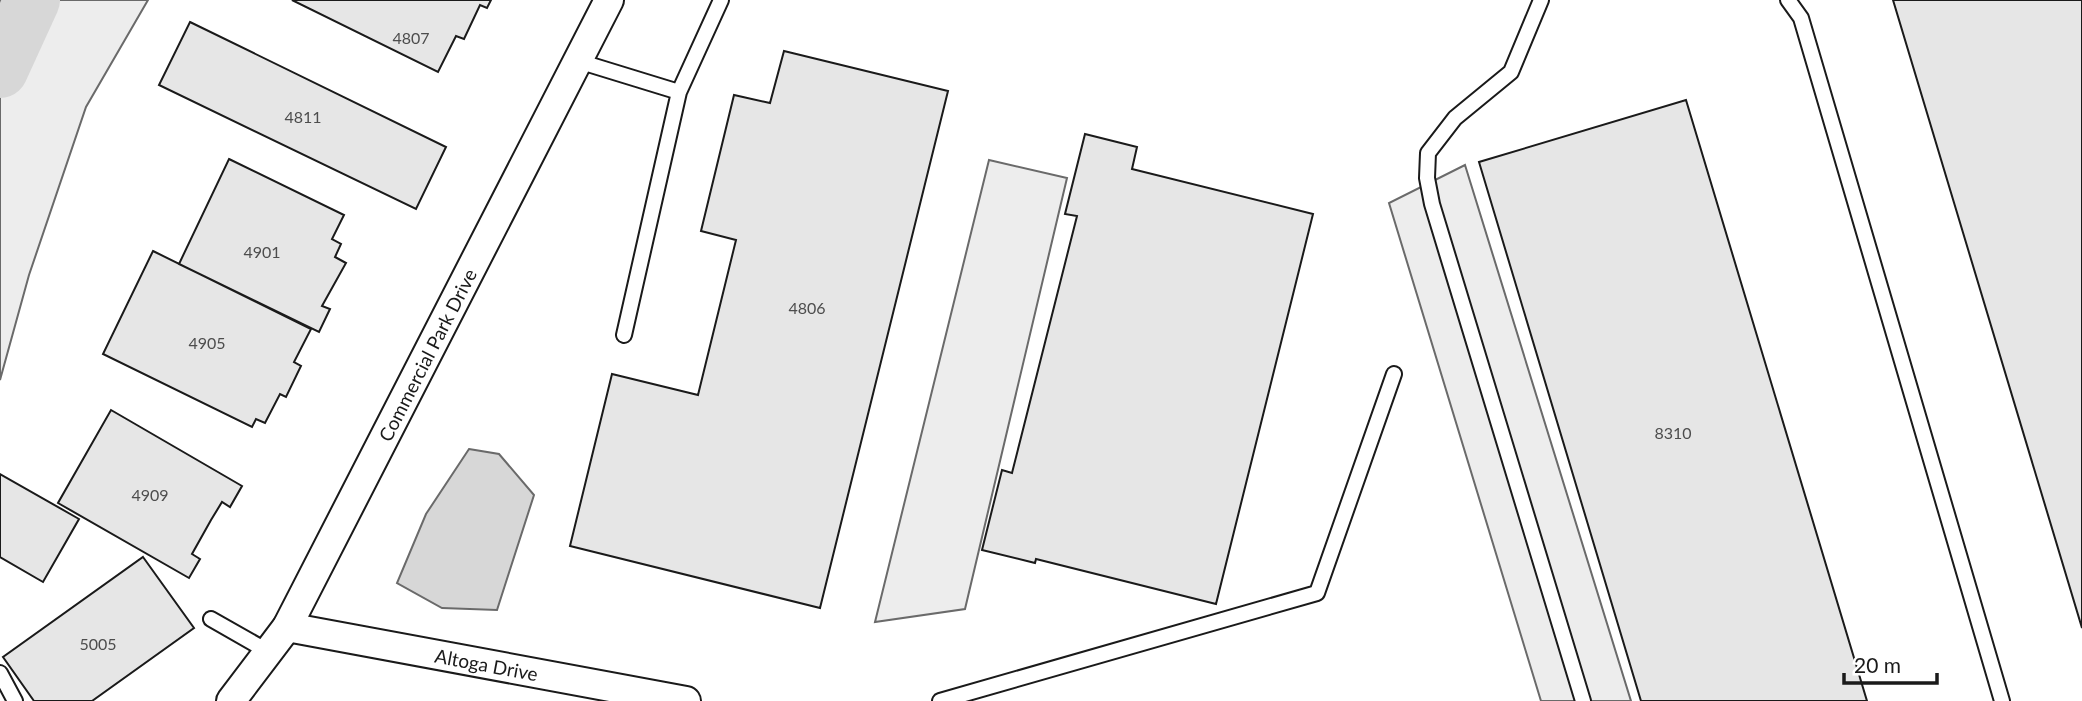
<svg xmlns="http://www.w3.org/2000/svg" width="2082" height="701" font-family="Lato,sans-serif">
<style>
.built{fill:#ededed;stroke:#6a6a6a;stroke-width:2}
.water{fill:#d7d7d7;stroke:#6a6a6a;stroke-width:2}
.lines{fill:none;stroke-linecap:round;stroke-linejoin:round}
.river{stroke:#d7d7d7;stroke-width:56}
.building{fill:#e6e6e6;stroke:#1a1a1a;stroke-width:2}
.lane-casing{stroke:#1a1a1a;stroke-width:18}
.street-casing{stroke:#1a1a1a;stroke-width:32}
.lane{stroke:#fff;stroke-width:14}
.street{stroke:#fff;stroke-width:28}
.labels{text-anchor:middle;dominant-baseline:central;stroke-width:5;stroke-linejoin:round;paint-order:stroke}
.number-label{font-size:16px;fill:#4d4d4d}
.street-label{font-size:19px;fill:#1a1a1a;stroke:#fff}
</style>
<rect width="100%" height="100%" fill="#fff"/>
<path class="built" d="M 0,0 L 148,0 L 86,107 L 29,275 L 0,380 Z
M 989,160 L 1067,178 L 965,609 L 875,622 Z
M 1465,165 L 1631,701 L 1541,701 L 1389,203 Z"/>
<path class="water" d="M 469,449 L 499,454 L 534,495 L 497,610 L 442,608 L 397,583 L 426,514 Z"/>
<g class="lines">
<path class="river" d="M 0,70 L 32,0"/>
</g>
<path class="building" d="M 292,0 L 491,0 L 487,8 L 480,5 L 464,39 L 456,36 L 438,72 Z
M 1893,0 L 2082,0 L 2082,628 Z
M 190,22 L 446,147 L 416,209 L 159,85 Z
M 784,51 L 948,91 L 820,608 L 570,546 L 612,374 L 698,395 L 736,240 L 701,231 L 734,95 L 770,103 Z
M 1686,100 L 1867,701 L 1641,701 L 1479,162 Z
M 1085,134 L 1137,147 L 1132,169 L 1313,214 L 1216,604 L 1036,559 L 1035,563 L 982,550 L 1002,470 L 1012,473 L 1077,216 L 1065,214 Z
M 229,159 L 344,215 L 332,239 L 341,244 L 335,257 L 346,263 L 322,306 L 330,309 L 319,332 L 179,264 Z
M 153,251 L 311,329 L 294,362 L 301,366 L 286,397 L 280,394 L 265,423 L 256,419 L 252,427 L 103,354 Z
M 111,410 L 242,486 L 230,507 L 222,502 L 211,520 L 192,554 L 200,559 L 189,578 L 58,503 Z
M 0,474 L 79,519 L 43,582 L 0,557 Z
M 143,557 L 194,628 L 92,701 L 34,701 L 3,657 Z"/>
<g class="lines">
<defs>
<path id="lane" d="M 1541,0 L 1511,72 L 1455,118 L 1428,153 L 1427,178 L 1432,204 L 1583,701
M 1788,0 L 1801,18 L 2002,701
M 578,61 L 679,92 L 721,0
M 624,335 L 679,92
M 211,619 L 269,652
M 0,673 L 15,701
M 940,701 L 1317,593 L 1394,374"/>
<g id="street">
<path id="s1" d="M 287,627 L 686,701"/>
<path id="s2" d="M 231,701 L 287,627 L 609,0"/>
</g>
</defs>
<use href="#lane" class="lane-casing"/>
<use href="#street" class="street-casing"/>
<use href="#lane" class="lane"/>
<use href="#street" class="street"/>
</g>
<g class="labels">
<g class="number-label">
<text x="411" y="37">4807</text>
<text x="303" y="116">4811</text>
<text x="262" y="251">4901</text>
<text x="807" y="307">4806</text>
<text x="207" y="342">4905</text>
<text x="1673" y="432">8310</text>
<text x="150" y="494">4909</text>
<text x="98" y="643">5005</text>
</g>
<g class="street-label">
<text stroke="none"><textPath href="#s2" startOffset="399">Commercial Park Drive</textPath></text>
<text stroke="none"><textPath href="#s1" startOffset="203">Altoga Drive</textPath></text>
</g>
</g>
<path d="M1844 673v10h93v-10" fill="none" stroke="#1a1a1a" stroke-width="3.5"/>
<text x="1854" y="673" font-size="21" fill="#1a1a1a" stroke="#ffffff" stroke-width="5" paint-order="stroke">20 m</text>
</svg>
